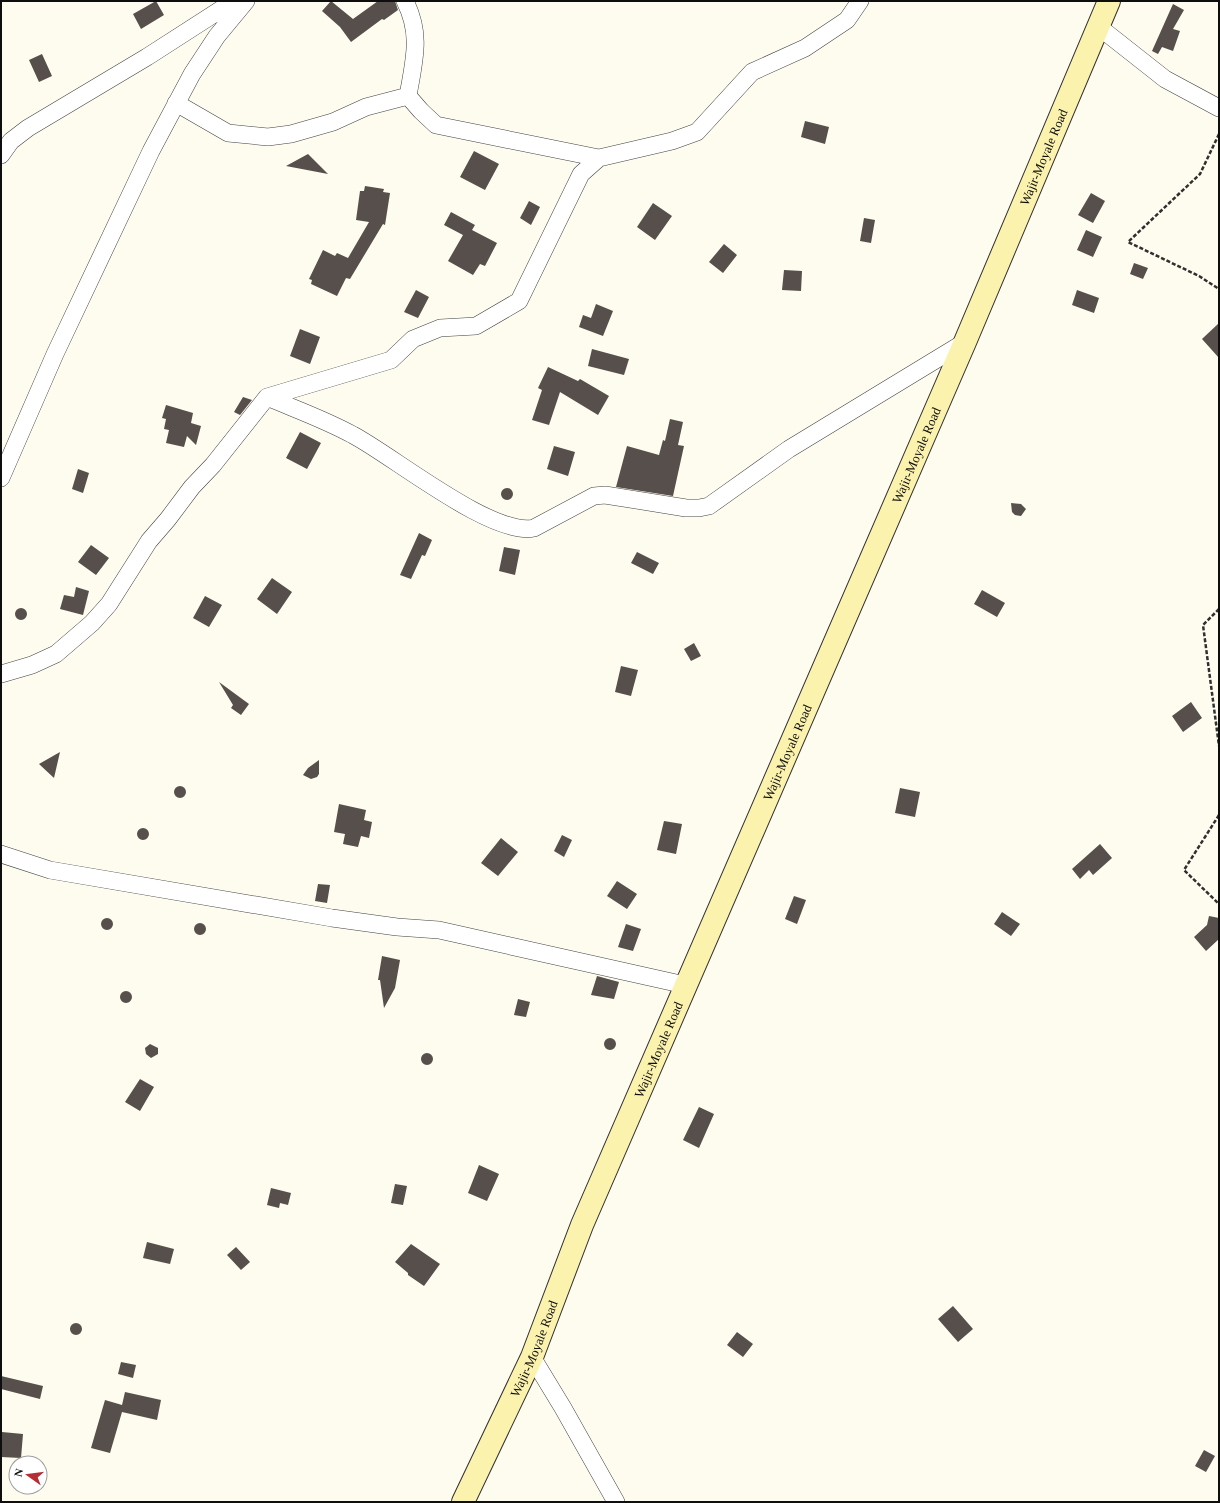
<svg xmlns="http://www.w3.org/2000/svg" width="1220" height="1503" font-family="Georgia,serif">
<style>
.building{fill:#564f4b}
.lines{fill:none;stroke-linecap:round;stroke-linejoin:round}
.street-casing{stroke:#414141;stroke-width:18}
.secondary-casing{stroke:#303030;stroke-width:24}
.path{stroke:#303030;stroke-width:2.5;stroke-dasharray:4 2;stroke-linecap:butt}
.street{stroke:#fff;stroke-width:17}
.secondary{stroke:#fbf2ae;stroke-width:22}
.labels{text-anchor:middle;dominant-baseline:central;stroke-width:4;stroke-linejoin:round;paint-order:stroke}
.street-label{font-size:13px;fill:#0e0e0e;stroke:#fff}
</style>
<rect width="100%" height="100%" fill="#fefbef"/>
<path class="building" d="M 156,1 L 164,15 L 141,29 L 133,14 Z
M 331,1 L 353,19 L 378,1 L 395,1 L 398,10 L 384,20 L 382,19 L 351,42 L 340,27 L 322,11 Z
M 1173,4 L 1184,10 L 1173,29 L 1180,31 L 1173,51 L 1162,47 L 1158,54 L 1152,51 Z
M 42,54 L 52,76 L 39,82 L 29,60 Z
M 805,121 L 829,127 L 825,144 L 801,137 Z
M 474,151 L 499,164 L 485,190 L 460,177 Z
M 308,154 L 328,174 L 286,166 Z
M 365,186 L 384,189 L 383,192 L 390,193 L 385,225 L 383,224 L 350,279 L 346,278 L 337,296 L 311,284 L 312,280 L 309,279 L 323,250 L 335,256 L 337,253 L 348,258 L 369,222 L 356,220 L 360,191 L 364,191 Z
M 1091,193 L 1105,201 L 1093,223 L 1078,215 Z
M 529,201 L 540,207 L 531,225 L 520,218 Z
M 653,203 L 672,216 L 655,240 L 637,227 Z
M 451,212 L 475,225 L 472,230 L 497,243 L 485,266 L 480,264 L 473,275 L 448,261 L 463,235 L 444,225 Z
M 864,218 L 875,220 L 871,243 L 860,241 Z
M 1086,230 L 1102,237 L 1093,257 L 1077,250 Z
M 724,244 L 737,255 L 723,273 L 709,262 Z
M 1134,263 L 1148,268 L 1143,279 L 1130,274 Z
M 784,270 L 802,271 L 801,291 L 782,290 Z
M 416,290 L 429,297 L 418,318 L 404,312 Z
M 1077,290 L 1099,298 L 1094,313 L 1072,305 Z
M 596,304 L 613,311 L 603,336 L 579,327 L 583,315 L 591,318 Z
M 1219,323 L 1219,358 L 1202,339 Z
M 300,329 L 320,337 L 310,364 L 290,356 Z
M 592,349 L 629,359 L 624,375 L 588,366 Z
M 548,367 L 578,381 L 580,379 L 609,396 L 598,415 L 560,392 L 549,425 L 532,420 L 542,390 L 538,388 Z
M 243,397 L 252,400 L 240,415 L 234,412 Z
M 166,405 L 193,413 L 191,423 L 201,426 L 196,445 L 187,436 L 184,447 L 166,443 L 169,430 L 164,429 L 166,419 L 162,418 Z
M 670,419 L 683,422 L 678,445 L 684,446 L 673,496 L 616,487 L 627,446 L 659,455 L 663,440 L 665,441 Z
M 300,432 L 321,443 L 307,469 L 286,458 Z
M 554,446 L 575,452 L 568,476 L 547,469 Z
M 78,469 L 89,473 L 83,493 L 72,489 Z
M501 494a6 6 0 1 1 12 0a6 6 0 1 1-12 0Z
M 1011,503 L 1021,504 L 1026,509 L 1021,516 L 1015,515 L 1012,512 Z
M 419,533 L 432,540 L 425,556 L 422,555 L 411,579 L 400,575 Z
M 91,545 L 109,558 L 96,575 L 78,562 Z
M 504,547 L 520,550 L 515,575 L 499,571 Z
M 637,552 L 659,563 L 653,574 L 631,563 Z
M 272,578 L 292,592 L 277,614 L 257,599 Z
M 76,587 L 89,591 L 83,615 L 60,609 L 64,595 L 74,597 Z
M 982,590 L 1005,603 L 997,617 L 974,604 Z
M 205,596 L 222,605 L 209,627 L 193,618 Z
M15 614a6 6 0 1 1 12 0a6 6 0 1 1-12 0Z
M 694,643 L 701,656 L 691,661 L 684,649 Z
M 621,666 L 638,670 L 631,696 L 615,692 Z
M 219,682 L 249,704 L 241,715 L 231,708 L 233,705 Z
M 1191,702 L 1202,718 L 1183,732 L 1172,716 Z
M 60,752 L 54,778 L 39,764 Z
M 319,760 L 319,774 L 317,777 L 311,779 L 303,775 L 308,768 Z
M174 792a6 6 0 1 1 12 0a6 6 0 1 1-12 0Z
M 900,788 L 920,792 L 915,817 L 895,813 Z
M 339,804 L 366,810 L 364,820 L 372,822 L 369,838 L 361,836 L 358,847 L 343,844 L 345,834 L 334,832 Z
M 664,821 L 682,824 L 676,854 L 657,850 Z
M137 834a6 6 0 1 1 12 0a6 6 0 1 1-12 0Z
M 562,835 L 572,840 L 564,857 L 554,851 Z
M 501,838 L 518,852 L 498,876 L 481,863 Z
M 1100,844 L 1112,858 L 1093,875 L 1089,870 L 1080,879 L 1072,869 Z
M 617,881 L 637,894 L 627,909 L 607,896 Z
M 318,884 L 330,885 L 327,903 L 315,901 Z
M 794,896 L 806,900 L 797,924 L 785,919 Z
M 1002,912 L 1020,924 L 1011,936 L 994,924 Z
M 1209,916 L 1219,918 L 1219,939 L 1206,951 L 1194,937 L 1207,925 Z
M101 924a6 6 0 1 1 12 0a6 6 0 1 1-12 0Z
M194 929a6 6 0 1 1 12 0a6 6 0 1 1-12 0Z
M 626,924 L 641,929 L 633,951 L 618,947 Z
M 382,956 L 400,960 L 395,988 L 384,1008 L 380,980 L 378,980 Z
M 597,976 L 619,982 L 614,999 L 591,995 Z
M120 997a6 6 0 1 1 12 0a6 6 0 1 1-12 0Z
M 518,999 L 530,1002 L 526,1017 L 514,1015 Z
M604 1044a6 6 0 1 1 12 0a6 6 0 1 1-12 0Z
M 150,1044 L 158,1048 L 158,1054 L 151,1058 L 146,1054 L 145,1048 Z
M421 1059a6 6 0 1 1 12 0a6 6 0 1 1-12 0Z
M 140,1079 L 154,1087 L 140,1111 L 125,1102 Z
M 699,1107 L 714,1114 L 699,1148 L 683,1140 Z
M 479,1165 L 499,1174 L 487,1201 L 468,1193 Z
M 395,1184 L 407,1186 L 403,1205 L 391,1203 Z
M 271,1188 L 291,1193 L 288,1205 L 280,1203 L 279,1208 L 267,1205 Z
M 147,1242 L 174,1249 L 170,1264 L 143,1258 Z
M 411,1244 L 440,1264 L 424,1286 L 408,1275 L 408,1273 L 395,1262 Z
M 236,1247 L 250,1262 L 241,1270 L 227,1255 Z
M 953,1306 L 973,1329 L 958,1342 L 938,1319 Z
M70 1329a6 6 0 1 1 12 0a6 6 0 1 1-12 0Z
M 737,1332 L 753,1344 L 743,1357 L 727,1345 Z
M 121,1362 L 136,1365 L 133,1378 L 118,1374 Z
M 1,1376 L 43,1386 L 40,1399 L 1,1389 Z
M 125,1392 L 161,1400 L 157,1420 L 122,1412 L 110,1453 L 91,1448 L 105,1400 L 122,1405 Z
M 2,1432 L 23,1434 L 21,1458 L 1,1457 Z
M 1204,1450 L 1215,1456 L 1206,1472 L 1195,1466 Z"/>
<g class="lines">
<defs>
<path id="street" d="M 405,1 C 422,35 414,60 408,96
M 1099,27 L 1165,79 L 1219,108
M 176,103 L 228,133 L 268,137 L 291,134 L 333,122 L 366,107 L 408,96 L 421,111 L 436,125 L 599,158
M 1,155 L 11,141 L 28,128 L 147,57 L 234,1
M 267,397 C 295,409 326,420 353,435 C 393,456 492,537 534,528 L 594,496 L 605,495 L 686,508 L 699,508 L 709,506 L 789,449 L 965,342
M 1,478 L 55,354 L 151,151 L 192,74 L 217,36 L 246,1
M 1,674 L 32,665 L 56,654 L 92,623 L 109,604 L 149,541 L 168,519 L 192,487 L 213,465 L 267,397 L 391,360 L 413,339 L 440,328 L 476,326 L 519,301 L 581,174 L 599,158 L 672,141 L 697,132 L 752,72 L 805,48 L 847,20 L 860,1
M 1,854 L 50,870 L 332,918 L 397,927 L 439,930 L 685,985
M 532,1357 L 563,1408 L 616,1502"/>
<g id="secondary">
<path id="s1" d="M 463,1502 L 532,1357 L 582,1225 L 965,342 L 1109,1"/>
</g>
</defs>
<use href="#street" class="street-casing"/>
<use href="#secondary" class="secondary-casing"/>
<path class="path" d="M 1219,134 L 1200,174 L 1128,242 L 1199,276 L 1219,289
M 1219,609 L 1203,625 L 1219,746
M 1219,815 L 1184,870 L 1219,904"/>
<use href="#street" class="street"/>
<use href="#secondary" class="secondary"/>
</g>
<g class="labels">
<g class="street-label">
<text stroke="none"><textPath href="#s1" startOffset="1465">Wajir-Moyale Road</textPath></text>
<text stroke="none"><textPath href="#s1" startOffset="1141">Wajir-Moyale Road</textPath></text>
<text stroke="none"><textPath href="#s1" startOffset="817">Wajir-Moyale Road</textPath></text>
<text stroke="none"><textPath href="#s1" startOffset="493">Wajir-Moyale Road</textPath></text>
<text stroke="none"><textPath href="#s1" startOffset="169">Wajir-Moyale Road</textPath></text>
</g>
</g>
<rect width="1220" height="1503" fill="none" stroke="#0e0e0e" stroke-width="4"/>
<g transform="translate(28 1475) rotate(284)"><circle r="19" fill="#ffffff" stroke="#9f9f9f"/>
<path d="M0-3L7 15L0 10L-7 15Z" fill="#b62d34"/>
<text y="-6" font-size="11" font-weight="bold" text-anchor="middle" fill="#0e0e0e">N</text>
</g>
</svg>
